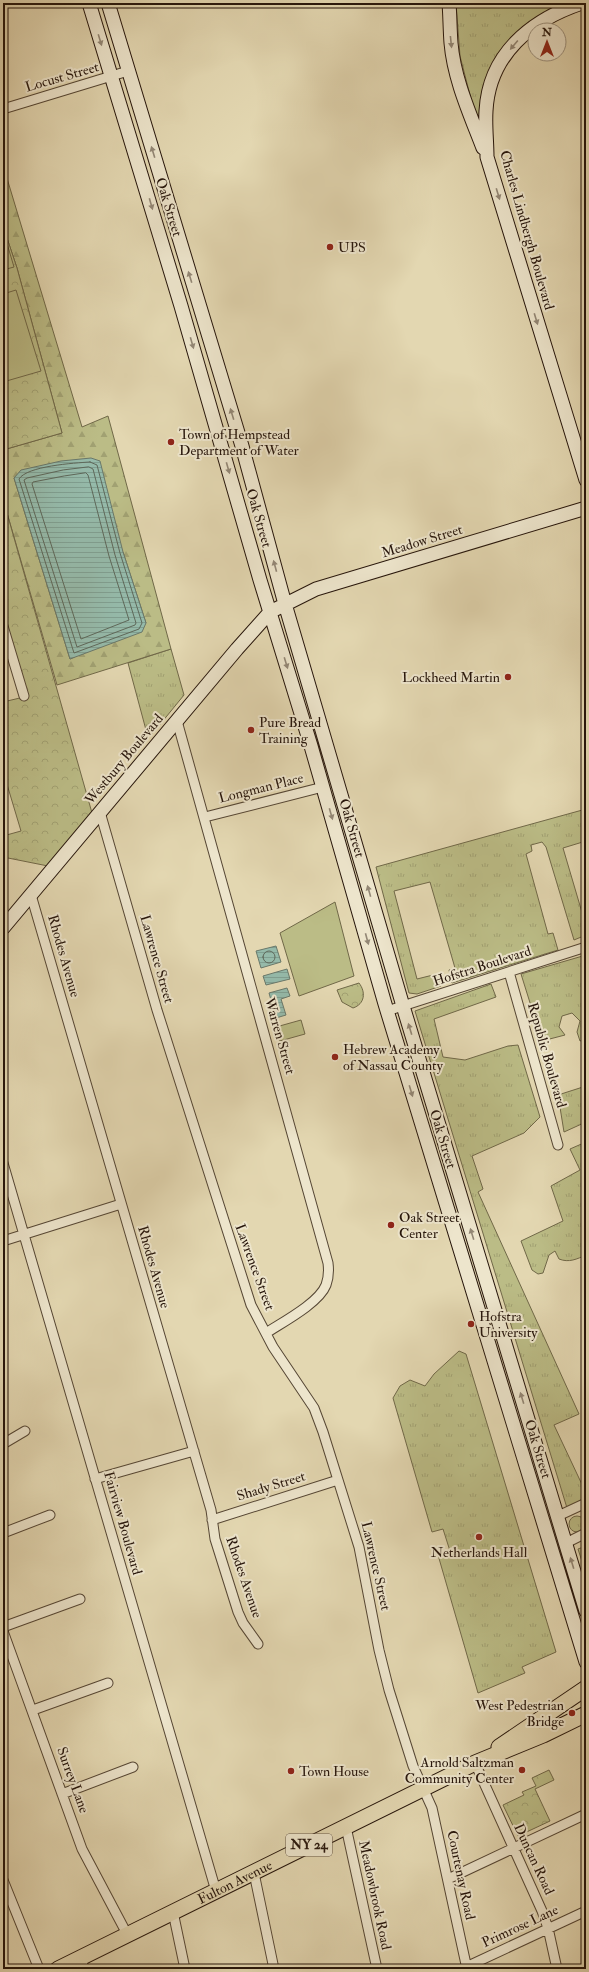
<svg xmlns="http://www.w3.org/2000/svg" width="589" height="1972" font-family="'IM FELL Double Pica',serif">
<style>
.grass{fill:url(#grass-tufts);stroke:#706848}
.forest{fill:url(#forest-firs);stroke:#706848;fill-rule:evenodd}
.park{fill:url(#park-crowns);stroke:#706848}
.pitch{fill:#bbbc86;stroke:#706848}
.water{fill:url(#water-rules);stroke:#69786a}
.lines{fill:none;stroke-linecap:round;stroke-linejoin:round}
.shore{stroke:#5e685a;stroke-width:1}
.street-casing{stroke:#554634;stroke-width:11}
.secondary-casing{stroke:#26150b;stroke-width:15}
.primary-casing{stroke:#26150b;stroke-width:17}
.street{stroke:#ede5cc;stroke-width:9}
.secondary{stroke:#ede5cc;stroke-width:13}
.primary{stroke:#e3d7b1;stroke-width:15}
.oneway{fill:#938775}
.poi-dot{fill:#8f2418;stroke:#ede5cc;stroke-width:1.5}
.labels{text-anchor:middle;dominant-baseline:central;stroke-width:4;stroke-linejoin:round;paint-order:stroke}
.shield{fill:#ede5cc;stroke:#625345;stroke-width:1}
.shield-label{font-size:13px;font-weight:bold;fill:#26150b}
.street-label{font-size:14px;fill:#26150b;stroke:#ede5cc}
.poi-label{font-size:14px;fill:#26150b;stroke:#ede5cc;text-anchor:start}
</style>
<defs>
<pattern id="grass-tufts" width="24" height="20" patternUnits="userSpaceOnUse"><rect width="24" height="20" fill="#bbbc86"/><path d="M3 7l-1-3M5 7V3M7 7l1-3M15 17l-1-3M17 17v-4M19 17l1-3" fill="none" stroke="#a1a172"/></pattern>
<pattern id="forest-firs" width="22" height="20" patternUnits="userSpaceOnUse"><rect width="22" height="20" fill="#bbbc86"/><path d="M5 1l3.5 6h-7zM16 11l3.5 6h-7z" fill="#a1a172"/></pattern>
<pattern id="park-crowns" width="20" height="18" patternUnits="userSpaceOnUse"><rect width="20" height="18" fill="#bbbc86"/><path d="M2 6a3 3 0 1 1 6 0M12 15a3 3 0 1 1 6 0" fill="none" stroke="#a1a172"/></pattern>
<pattern id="water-rules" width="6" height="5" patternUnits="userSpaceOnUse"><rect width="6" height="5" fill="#95baaa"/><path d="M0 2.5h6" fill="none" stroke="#809f91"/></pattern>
</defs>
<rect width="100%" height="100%" fill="#e3d7b1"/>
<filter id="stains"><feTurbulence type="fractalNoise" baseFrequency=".005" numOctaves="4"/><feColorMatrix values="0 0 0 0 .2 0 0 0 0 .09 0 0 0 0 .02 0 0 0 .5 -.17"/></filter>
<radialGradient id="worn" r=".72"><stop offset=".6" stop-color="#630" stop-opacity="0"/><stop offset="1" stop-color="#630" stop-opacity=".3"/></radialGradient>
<path class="grass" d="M 456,3 L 565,3 L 549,9 L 513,37 L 480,134 L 460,56 Z
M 171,649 L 184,695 L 153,733 L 146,730 L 128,663 Z
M 586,809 L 586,841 L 563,848 L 586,926 L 586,935 L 574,940 L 546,847 L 542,842 L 531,845 L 532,851 L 526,854 L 548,934 L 553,933 L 558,950 L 452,983 L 449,970 L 455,968 L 430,882 L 394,891 L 417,979 L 437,974 L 441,986 L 417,994 L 409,993 L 376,867 Z
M 586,955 L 586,1039 L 580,1041 L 577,1032 L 580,1021 L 572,1013 L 562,1016 L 559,1027 L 565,1035 L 542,1041 L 521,974 Z
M 491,984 L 496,997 L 434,1019 L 443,1057 L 465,1060 L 508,1046 L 518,1045 L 540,1117 L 524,1133 L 472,1156 L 483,1189 L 478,1192 L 579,1414 L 554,1425 L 586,1493 L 586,1500 L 567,1508 L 415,1011 Z
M 586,1086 L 586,1122 L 564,1132 L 558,1095 Z
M 586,1142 L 586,1255 C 577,1259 569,1263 559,1259 L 555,1251 L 549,1255 L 543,1273 L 538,1274 L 532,1270 L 521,1241 L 563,1221 L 551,1186 L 580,1170 L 570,1149 Z
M 459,1351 L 466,1354 L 556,1652 L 522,1667 L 525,1673 L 478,1693 L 438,1555 L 450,1551 L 443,1529 L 432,1532 L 393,1398 L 400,1386 L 410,1380 L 425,1386 L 434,1374 Z
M569 1524a8 8 0 1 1 16 0a8 8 0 1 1-16 0Z
M 586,1546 L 586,1574 L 578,1549 Z"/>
<path class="forest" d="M 3,172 L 6,175 L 82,427 L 108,416 L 171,649 L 57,685 L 3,499 L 3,450 L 62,433 L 17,268 L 3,226 ZM 14,478 L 123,552 L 146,623 L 70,659 Z"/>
<path class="park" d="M 3,226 L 17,268 L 62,433 L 3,450 Z
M 3,499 L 94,820 L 53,867 L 3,857 L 3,836 L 21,831 L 3,771 L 3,702 L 24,697 L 3,626 Z
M 359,983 C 366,992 365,1004 353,1008 L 342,1002 L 337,990 Z
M 549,1770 L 554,1780 L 535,1789 L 550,1821 L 518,1836 L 503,1805 L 524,1795 L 522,1792 L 536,1786 L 532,1778 Z"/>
<path class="pitch" d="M 3,230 L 14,267 L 3,270 Z
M 16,290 L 41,371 L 3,382 L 3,294 Z
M 335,902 L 354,976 L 299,996 L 280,933 Z
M 301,1020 L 305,1034 L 280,1041 L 276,1027 Z"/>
<path class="water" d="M 91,458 L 100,461 L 123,552 L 146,623 L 142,632 L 70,659 L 14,478 L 21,470 L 61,461 Z
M 276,946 L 281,962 L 261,968 L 256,951 Z
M 287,969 L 290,979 L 266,985 L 263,976 Z
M 287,988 L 290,996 L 281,999 L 286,1015 L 276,1018 L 269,993 Z"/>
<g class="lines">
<path class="shore" d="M 90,462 L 97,465 L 120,553 L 142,623 L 139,629 L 74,653 L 19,479 C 27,466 74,463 90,462 Z
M 89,467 L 93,469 L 115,555 L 136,623 L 135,625 L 77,647 L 24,480 L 27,478 L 63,470 Z
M 86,473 L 88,475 L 109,556 L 129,620 L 81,639 L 32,484 L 33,482 L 64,476 Z
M263 957a6 6 0 1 1 12 0a6 6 0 1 1-12 0Z"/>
<defs>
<path id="street" d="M 3,109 L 128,71
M 3,626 L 24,696
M 177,721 L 328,1263 C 329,1271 329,1277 326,1285 C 319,1303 283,1322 266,1333
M 100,812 L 157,1010 L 251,1305 L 273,1347 L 314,1408 L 323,1432 L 359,1547 L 379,1650 L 389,1690 L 413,1766 L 432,1808 L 467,1969
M 205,817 L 323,787
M 31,895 L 211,1510 L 215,1539 L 238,1612 L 243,1623 L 258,1644
M 509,972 L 558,1145
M 387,1011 L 586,947
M 3,1163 L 216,1891
M 3,1241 L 121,1204
M 3,1444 L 25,1431
M 95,1479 L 194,1451
M 558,1516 L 586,1503
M 212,1520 L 338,1480
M 3,1533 L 50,1515
M 566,1543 L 586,1533
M 3,1627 L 80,1599
M 3,1631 L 82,1849 L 127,1934
M 33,1710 L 108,1683
M 475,1763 L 542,1911 L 548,1928 L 557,1969
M 62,1794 L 133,1767
M 346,1827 L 377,1969
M 254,1873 L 274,1969
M 448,1879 L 586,1814
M 3,1880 L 39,1969
M 173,1912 L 185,1969
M 79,1958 L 85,1969
M 466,1967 L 586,1911"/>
<path id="secondary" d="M 89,3 L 181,306 L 260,580 L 311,746 L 385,1004 L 586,1662
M 108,3 L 242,446 L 285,604 L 403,1006 L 586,1611
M 449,3 C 450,16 450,30 451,43 C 454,79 470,114 483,148
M 582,3 C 531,20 489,54 486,111 C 485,126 487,142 487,157 L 586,480
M 3,928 L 237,649 L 270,612 L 316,589 L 586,508"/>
<g id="primary">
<path d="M 499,1747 L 586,1688"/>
<path id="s1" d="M 58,1969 L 475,1763 L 543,1735 L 586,1714"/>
</g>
</defs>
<use href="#street" class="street-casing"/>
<use href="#secondary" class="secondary-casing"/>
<use href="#primary" class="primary-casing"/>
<use href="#street" class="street"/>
<use href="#secondary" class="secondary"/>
<use href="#primary" class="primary"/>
</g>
<defs><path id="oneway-solid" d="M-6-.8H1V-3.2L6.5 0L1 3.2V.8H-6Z"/></defs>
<g class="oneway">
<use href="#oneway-solid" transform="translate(100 40) rotate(73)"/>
<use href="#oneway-solid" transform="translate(451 42) rotate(84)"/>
<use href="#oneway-solid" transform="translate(514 45) rotate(130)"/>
<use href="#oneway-solid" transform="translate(153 152) rotate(-107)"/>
<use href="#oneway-solid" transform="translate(498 194) rotate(73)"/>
<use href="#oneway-solid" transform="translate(151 204) rotate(74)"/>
<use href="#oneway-solid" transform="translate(190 277) rotate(-107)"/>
<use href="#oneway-solid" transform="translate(536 319) rotate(73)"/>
<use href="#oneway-solid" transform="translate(192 343) rotate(74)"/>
<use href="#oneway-solid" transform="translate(232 414) rotate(-107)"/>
<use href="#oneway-solid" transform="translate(228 468) rotate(74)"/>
<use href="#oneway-solid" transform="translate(275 566) rotate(-105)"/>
<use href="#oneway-solid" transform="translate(286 663) rotate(73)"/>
<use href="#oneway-solid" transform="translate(331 814) rotate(74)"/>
<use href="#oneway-solid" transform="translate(369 891) rotate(-106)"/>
<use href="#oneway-solid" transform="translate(367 939) rotate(75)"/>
<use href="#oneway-solid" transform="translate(410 1029) rotate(-107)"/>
<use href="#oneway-solid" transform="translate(411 1091) rotate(73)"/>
<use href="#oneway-solid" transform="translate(472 1234) rotate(-107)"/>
<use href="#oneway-solid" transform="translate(522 1398) rotate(-107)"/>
<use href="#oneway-solid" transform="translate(572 1563) rotate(-107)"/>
</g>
<g class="poi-dot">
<circle cx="330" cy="247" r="4"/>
<circle cx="171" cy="442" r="4"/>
<circle cx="508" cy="677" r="4"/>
<circle cx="251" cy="730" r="4"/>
<circle cx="335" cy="1057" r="4"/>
<circle cx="391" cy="1225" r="4"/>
<circle cx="471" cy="1324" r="4"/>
<circle cx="479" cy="1537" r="4"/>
<circle cx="572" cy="1713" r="4"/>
<circle cx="522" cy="1770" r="4"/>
<circle cx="291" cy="1771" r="4"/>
</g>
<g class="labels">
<rect class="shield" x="286" y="1834" width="46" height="22" rx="3"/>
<g class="shield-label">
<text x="309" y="1845">NY 24</text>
</g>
<g class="street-label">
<text transform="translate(62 77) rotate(-16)">Locust Street</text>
<text transform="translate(169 207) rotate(73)">Oak Street</text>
<text transform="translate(527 230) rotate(74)">Charles Lindbergh Boulevard</text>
<text transform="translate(259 518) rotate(74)">Oak Street</text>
<text transform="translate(422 541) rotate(-17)">Meadow Street</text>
<text transform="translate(124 759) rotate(-50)">Westbury Boulevard</text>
<text transform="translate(261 788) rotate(-14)">Longman Place</text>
<text transform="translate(352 828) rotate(74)">Oak Street</text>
<text transform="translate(64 956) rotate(74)">Rhodes Avenue</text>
<text transform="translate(157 959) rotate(74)">Lawrence Street</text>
<text transform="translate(482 966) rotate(-18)">Hofstra Boulevard</text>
<text transform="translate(280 1036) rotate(74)">Warren Street</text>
<text transform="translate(547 1055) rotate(74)">Republic Boulevard</text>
<text transform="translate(443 1139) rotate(73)">Oak Street</text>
<text transform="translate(154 1267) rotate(74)">Rhodes Avenue</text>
<text transform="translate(255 1267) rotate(70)">Lawrence Street</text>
<text transform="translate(538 1449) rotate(73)">Oak Street</text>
<text transform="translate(271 1486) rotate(-17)">Shady Street</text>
<text transform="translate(123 1523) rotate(74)">Fairview Boulevard</text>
<text transform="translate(376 1566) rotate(77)">Lawrence Street</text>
<text transform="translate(244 1577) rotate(71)">Rhodes Avenue</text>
<text transform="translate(73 1780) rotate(70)">Surrey Lane</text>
<text transform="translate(534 1859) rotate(65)">Duncan Road</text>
<text transform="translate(461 1875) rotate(78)">Courtenay Road</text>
<text stroke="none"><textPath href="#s1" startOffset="197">Fulton Avenue</textPath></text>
<text transform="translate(375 1895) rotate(78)">Meadowbrook Road</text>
<text transform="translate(520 1926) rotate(-25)">Primrose Lane</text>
</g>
<g class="poi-label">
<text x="338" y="247">UPS</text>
<text x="179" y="434">Town of Hempstead<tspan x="179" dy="16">Department of Water</tspan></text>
<text x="500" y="677" text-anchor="end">Lockheed Martin</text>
<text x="259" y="722">Pure Bread<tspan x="259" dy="16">Training</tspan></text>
<text x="343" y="1049">Hebrew Academy<tspan x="343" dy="16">of Nassau County</tspan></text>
<text x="399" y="1217">Oak Street<tspan x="399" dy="16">Center</tspan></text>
<text x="479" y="1316">Hofstra<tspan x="479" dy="16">University</tspan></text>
<text x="479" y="1552" text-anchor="middle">Netherlands Hall</text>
<text x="564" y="1705" text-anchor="end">West Pedestrian<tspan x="564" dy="16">Bridge</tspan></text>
<text x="514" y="1762" text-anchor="end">Arnold Saltzman<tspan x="514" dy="16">Community Center</tspan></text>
<text x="299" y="1771">Town House</text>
</g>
</g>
<rect width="589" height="1972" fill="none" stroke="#e3d7b1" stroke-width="16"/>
<rect x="4" y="4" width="581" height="1964" fill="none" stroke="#26150b" stroke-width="2"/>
<rect x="8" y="8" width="573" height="1956" fill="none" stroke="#26150b"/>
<g transform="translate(547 42)"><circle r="19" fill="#ede5cc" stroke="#9d927f"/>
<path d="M0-3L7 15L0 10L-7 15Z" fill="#8f2418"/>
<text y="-6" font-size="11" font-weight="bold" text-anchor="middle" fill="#26150b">N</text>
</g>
<rect width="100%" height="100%" filter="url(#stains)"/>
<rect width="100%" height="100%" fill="url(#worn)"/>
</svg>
